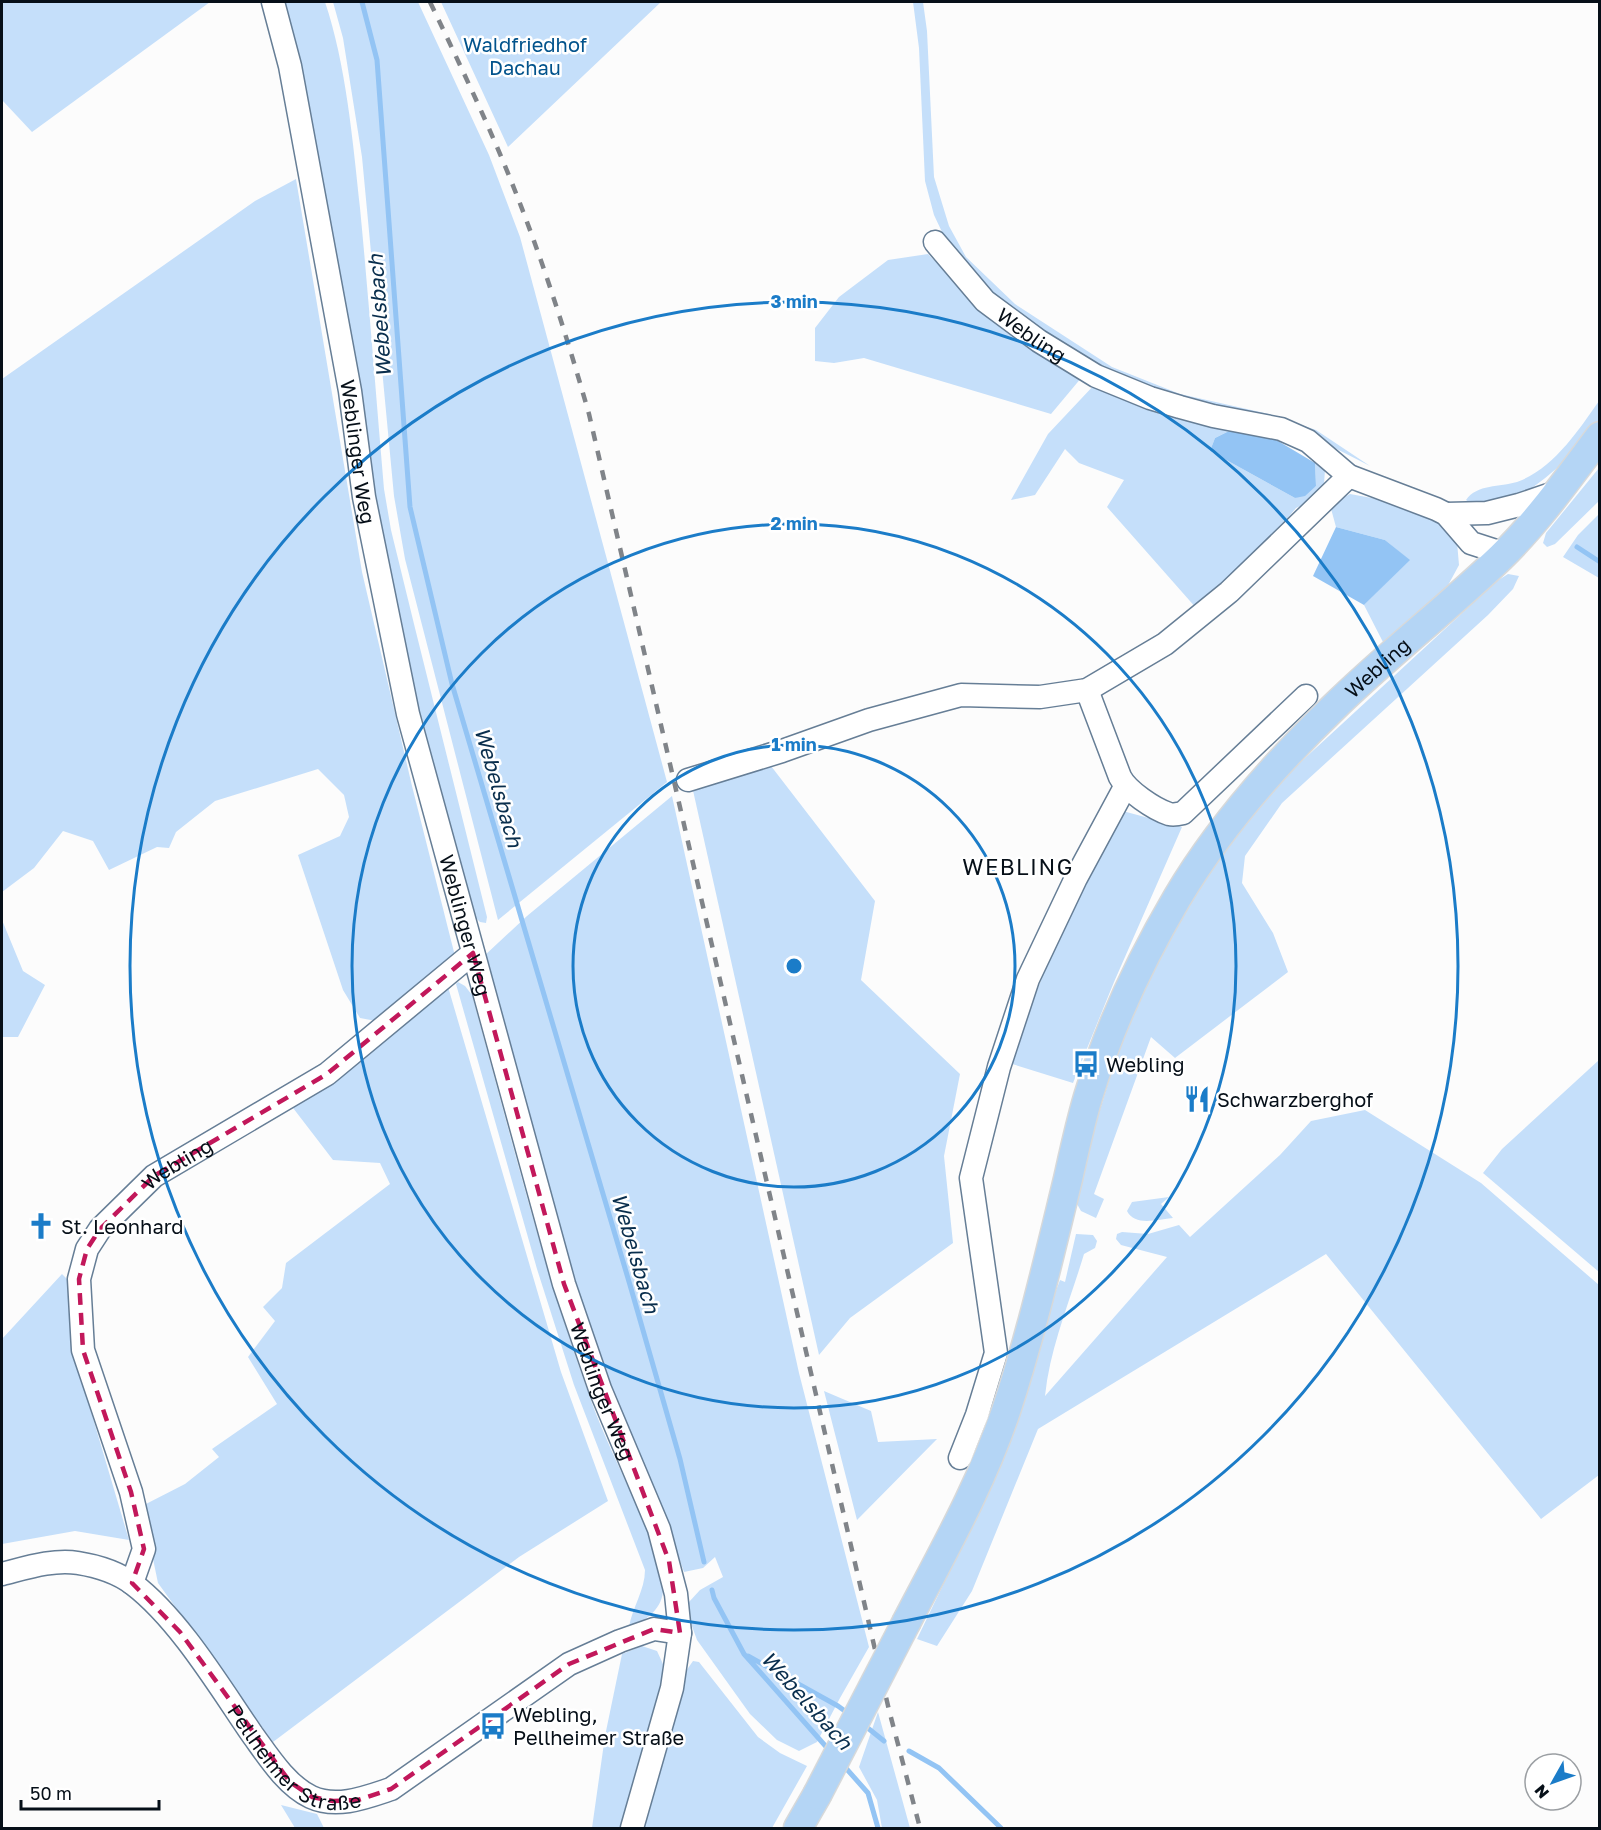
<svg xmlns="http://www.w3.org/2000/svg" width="1601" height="1830" font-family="'Golos Text',sans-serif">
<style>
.green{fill:#c5dffa}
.water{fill:#93c4f4}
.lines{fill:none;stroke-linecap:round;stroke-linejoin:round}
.stream{stroke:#93c4f4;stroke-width:5}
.minor-casing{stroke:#667e96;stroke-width:25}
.major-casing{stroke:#d7d9da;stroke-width:31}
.minor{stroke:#fff;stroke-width:22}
.major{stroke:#b4d5f5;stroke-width:28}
.rail{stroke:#808489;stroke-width:4.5;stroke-dasharray:10 10;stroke-linecap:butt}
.major-bridge-casing{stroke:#d7d9da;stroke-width:31;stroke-linecap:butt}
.major-bridge{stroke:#b4d5f5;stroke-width:28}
.marked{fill:none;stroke:#c2185b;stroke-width:4.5;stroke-dasharray:12 8;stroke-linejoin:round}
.ring{fill:none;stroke:#1b7cc8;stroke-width:3}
.labels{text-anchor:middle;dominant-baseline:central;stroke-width:5;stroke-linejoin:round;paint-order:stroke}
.park-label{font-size:20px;fill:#02538c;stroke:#fff}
.street-label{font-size:20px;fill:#060f18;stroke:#fff}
.poi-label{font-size:20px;fill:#060f18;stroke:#fff;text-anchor:start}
.water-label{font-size:21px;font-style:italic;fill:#092e4d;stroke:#fff}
.quarter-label{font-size:22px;letter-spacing:1.5px;fill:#060f18;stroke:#fff}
.centre{fill:#1b7cc8;stroke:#fff;stroke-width:3}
.ring-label{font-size:18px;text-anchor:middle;font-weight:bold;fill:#1b7cc8;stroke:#fff;stroke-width:5;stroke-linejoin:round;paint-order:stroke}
</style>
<rect width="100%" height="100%" fill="#fcfcfc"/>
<path class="green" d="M 2,2 L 210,2 L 32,132 L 2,100 Z
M 282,2 L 325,2 C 346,64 353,142 360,208 C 369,302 376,396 384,489 L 391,530 L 414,624 L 487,917 L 486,923 L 480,922 L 471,913 L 405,661 Z
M 333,2 L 418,2 L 489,155 L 520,237 L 667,782 L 498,920 L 405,559 L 394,496 L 362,157 L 343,38 Z
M 441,2 L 661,2 L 508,147 Z
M 913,2 L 923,2 L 927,31 L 934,177 L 949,226 L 966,257 L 1015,304 L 1112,367 L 1180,394 L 1269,414 L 1316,430 L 1370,466 L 1321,441 L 1200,406 L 1086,363 L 991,293 L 951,251 L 934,215 L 925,181 L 919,48 Z
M 296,179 L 362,572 L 412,786 L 455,956 L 376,1021 L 360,1018 L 343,990 L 298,855 L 340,836 L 349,817 L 344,795 L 318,769 L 215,801 L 176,832 L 169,848 L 157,847 L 109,870 L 93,841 L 63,831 L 34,868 L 2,892 L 2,379 L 255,201 Z
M 928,254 L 984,311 L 1082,377 L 1051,414 L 864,358 L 834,363 L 815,361 L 815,328 L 839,297 L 888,260 Z
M 1096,383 L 1209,422 L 1229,431 L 1215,438 L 1210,451 L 1295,498 L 1316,486 L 1315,463 L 1325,470 L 1324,484 L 1313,500 L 1296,508 L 1258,554 L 1197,609 L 1107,507 L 1124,480 L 1079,463 L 1065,449 L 1035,495 L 1011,500 L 1048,434 Z
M 1599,401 C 1599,407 1601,415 1599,420 C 1592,441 1530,495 1509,501 C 1497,504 1483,503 1471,504 L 1466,500 C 1477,484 1500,487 1517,482 C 1553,469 1578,431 1599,401 Z
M 1599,468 L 1599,501 L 1555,544 L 1547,547 L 1543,543 L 1546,533 Z
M 1350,494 L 1399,503 L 1439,522 L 1457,542 L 1459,565 L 1446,589 L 1384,644 L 1364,605 L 1409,560 L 1385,540 L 1336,527 L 1330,505 Z
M 1599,514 L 1599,578 L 1563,557 L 1578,535 Z
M 1508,574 L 1519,576 L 1513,589 L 1488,615 L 1282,803 L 1245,856 L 1242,883 L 1273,933 L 1288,972 L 1175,1058 L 1151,1037 L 1094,1194 L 1104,1199 L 1096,1218 L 1081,1211 L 1073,1197 L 1138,987 L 1187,900 L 1241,823 L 1291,771 L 1497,581 Z
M 771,766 L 875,901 L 861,980 L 960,1074 L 944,1156 L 953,1243 L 850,1318 L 819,1355 L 692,786 Z
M 672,796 L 799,1373 L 869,1647 L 840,1698 L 817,1742 L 799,1751 L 777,1740 L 750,1714 L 697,1640 L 689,1618 L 689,1602 L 700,1590 L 723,1577 L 715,1557 L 703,1568 L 684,1572 C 663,1511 634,1452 611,1391 C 558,1250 523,1102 483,957 L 527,916 Z
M 1119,810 L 1182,827 L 1114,982 L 1073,1083 L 1009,1063 L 1064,921 Z
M 2,920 L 23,971 L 45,985 L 18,1037 L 2,1037 Z
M 446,980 L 561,1372 L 608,1501 L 519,1557 L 273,1742 L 158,1583 L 142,1506 L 185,1484 L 219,1457 L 212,1449 L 277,1404 L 248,1357 L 275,1321 L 263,1307 L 282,1288 L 286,1263 L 390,1184 L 380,1163 L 333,1160 L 290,1104 Z
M 458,982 L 465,986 L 472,995 C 509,1129 542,1264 589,1395 C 604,1438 625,1478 643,1520 C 651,1540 661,1563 663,1585 C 665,1607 647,1621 629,1627 C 632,1608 645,1590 645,1570 L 574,1385 L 537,1269 L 456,984 Z
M 1599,1060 L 1599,1272 L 1483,1173 L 1502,1149 Z
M 1365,1110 L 1481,1183 L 1599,1285 L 1599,1475 L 1541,1519 L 1326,1254 L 1038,1429 L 972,1591 L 937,1646 L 917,1639 L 955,1560 L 1060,1280 L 1065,1282 L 1076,1234 L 1093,1235 L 1097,1241 L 1095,1248 L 1084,1254 C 1070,1301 1050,1347 1045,1396 L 1167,1257 L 1121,1245 L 1116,1239 L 1117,1234 L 1122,1232 L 1148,1234 L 1179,1225 L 1190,1237 L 1280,1155 L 1311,1121 Z
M 1169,1197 L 1161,1204 L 1173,1218 C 1158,1219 1135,1227 1127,1211 L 1132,1202 Z
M 62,1274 L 70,1282 L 79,1371 L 129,1540 L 75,1531 L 2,1544 L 2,1339 Z
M 824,1391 L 871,1411 L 878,1442 L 937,1439 L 857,1520 Z
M 642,1646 L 657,1651 L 663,1664 L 660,1697 L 620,1828 L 592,1828 L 605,1736 L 622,1654 Z
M 693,1661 L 699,1662 L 758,1737 L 780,1753 L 807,1766 L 772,1828 L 642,1828 L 684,1674 Z
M 878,1712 L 910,1828 L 882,1828 L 877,1800 L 859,1767 Z
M 281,1805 L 317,1814 L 324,1828 L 295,1828 Z"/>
<path class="water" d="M 1229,431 L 1273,438 L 1315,463 L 1316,486 L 1305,496 L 1295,498 L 1210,451 L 1215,438 Z
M 1336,527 L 1385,540 L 1410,560 L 1364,605 L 1313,576 Z"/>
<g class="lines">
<path class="stream" d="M 362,2 L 377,60 L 410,507 L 452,684 L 630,1285 L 680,1459 L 704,1562
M 1577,547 L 1600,562
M 712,1590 L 714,1598 L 744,1654 L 829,1750
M 748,1656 L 838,1706 L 849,1714
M 864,1725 L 884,1741
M 909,1751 L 939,1768 L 1001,1828
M 844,1766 L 868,1793 L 878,1828"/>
<defs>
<g id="minor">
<path id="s1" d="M 273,2 L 290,66 L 350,391 L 364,497 L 408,714 L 564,1284 L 600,1389 L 659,1529 L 676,1594 L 680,1633 L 672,1688 L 632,1828"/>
<path id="s2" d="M 935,242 L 985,301 L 1039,341 L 1096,376 L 1150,398 L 1180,407 L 1213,416 L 1281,429 L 1308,441 L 1349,476 L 1436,509 L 1446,514 L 1471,543 L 1505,554"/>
<path d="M 1446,514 L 1487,513 L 1519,505 L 1557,492"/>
<path d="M 1087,690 L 1120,777 C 1127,791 1154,809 1169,814 C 1174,815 1179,814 1183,813 L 1306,696"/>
<path d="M 688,780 L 782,751 L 869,720 L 961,695 L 1040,697 L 1087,690 L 1165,644 L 1229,592 L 1349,476"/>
<path d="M 960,1458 L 977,1415 L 996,1353 L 971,1178 L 999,1067 L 1028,979 L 1076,878 L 1125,787"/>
<path id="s3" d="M 2,1574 C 26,1568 53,1559 78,1563 C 97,1566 117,1572 133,1584 C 179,1619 219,1686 252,1734 C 268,1756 286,1785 311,1797 C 337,1809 367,1797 391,1789 L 569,1664 L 620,1641 L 654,1629 L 680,1633"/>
<path id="s4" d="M 132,1583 L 144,1549 L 131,1492 L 83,1350 L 79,1279 L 87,1249 L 100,1229 L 154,1176 L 327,1074 L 473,953"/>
</g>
<g id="major">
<path id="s5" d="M 907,1621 C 943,1552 981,1485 1006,1411 C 1031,1335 1049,1257 1068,1179 C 1074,1152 1080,1124 1088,1097 C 1109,1027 1140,961 1177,898 C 1219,827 1274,765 1333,708 C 1387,655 1447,609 1501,557 C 1538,521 1569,477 1600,436"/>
<path d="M 798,1828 L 817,1795"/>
</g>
</defs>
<use href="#minor" class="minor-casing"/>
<use href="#major" class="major-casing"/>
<use href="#minor" class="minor"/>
<use href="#major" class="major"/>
<path class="rail" d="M 430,2 C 453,50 476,98 497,147 C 534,233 563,323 589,414 L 889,1710 L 920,1828"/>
<defs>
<path id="major-bridge" d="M 817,1795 L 907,1621"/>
</defs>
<use href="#major-bridge" class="major-bridge-casing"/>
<use href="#major-bridge" class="major-bridge"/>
</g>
<path class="marked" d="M 473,953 L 564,1284 L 669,1561 L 680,1633 L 654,1629 L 569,1664 L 391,1789 L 358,1800 L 333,1801 L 312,1797 L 290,1782 L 180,1632 L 132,1583 L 144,1549 L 131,1492 L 83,1350 L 79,1279 L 87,1249 L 100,1229 L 154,1176 L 327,1074 Z"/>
<g class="ring">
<circle cx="794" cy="966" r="221"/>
<circle cx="794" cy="966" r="442"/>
<circle cx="794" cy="966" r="664"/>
</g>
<defs>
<symbol id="bus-bare" viewBox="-9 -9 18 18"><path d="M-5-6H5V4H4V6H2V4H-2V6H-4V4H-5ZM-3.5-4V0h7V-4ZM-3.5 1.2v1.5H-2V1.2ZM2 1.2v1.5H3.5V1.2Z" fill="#1b7cc8" stroke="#fff" stroke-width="2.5" paint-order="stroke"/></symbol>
<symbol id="restaurant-bare" viewBox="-9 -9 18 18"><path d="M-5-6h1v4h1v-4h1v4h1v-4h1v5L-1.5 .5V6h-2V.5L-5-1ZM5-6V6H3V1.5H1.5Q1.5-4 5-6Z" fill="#1b7cc8" stroke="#fff" stroke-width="2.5" paint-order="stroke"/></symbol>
<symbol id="church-bare" viewBox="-9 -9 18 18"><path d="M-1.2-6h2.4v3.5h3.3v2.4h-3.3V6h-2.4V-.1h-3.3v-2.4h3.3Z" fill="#1b7cc8" stroke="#fff" stroke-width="2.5" paint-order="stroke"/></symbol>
</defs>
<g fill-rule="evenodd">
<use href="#bus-bare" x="1067" y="1045" width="38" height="38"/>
<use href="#restaurant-bare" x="1178" y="1080" width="38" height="38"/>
<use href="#church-bare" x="22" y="1207" width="38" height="38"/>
<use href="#bus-bare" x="474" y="1707" width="38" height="38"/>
</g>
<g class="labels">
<g class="park-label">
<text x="525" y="44">Waldfriedhof<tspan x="525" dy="23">Dachau</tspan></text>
</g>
<g class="street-label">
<text stroke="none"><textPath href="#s2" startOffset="135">Webling</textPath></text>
<text stroke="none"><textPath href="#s1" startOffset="458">Weblinger Weg</textPath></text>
<text stroke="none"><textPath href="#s5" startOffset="1082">Webling</textPath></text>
<text stroke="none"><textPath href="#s1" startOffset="944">Weblinger Weg</textPath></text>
<text stroke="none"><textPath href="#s4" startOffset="472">Webling</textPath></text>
<text stroke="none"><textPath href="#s1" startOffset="1430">Weblinger Weg</textPath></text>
<text stroke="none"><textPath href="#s3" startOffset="381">Pellheimer Straße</textPath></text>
</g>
<g class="poi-label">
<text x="1106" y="1064">Webling</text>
<text x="1217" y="1099">Schwarzberghof</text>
<text x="61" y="1226">St. Leonhard</text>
<text x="513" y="1714">Webling,<tspan x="513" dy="23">Pellheimer Straße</tspan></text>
</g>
<g class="water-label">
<text transform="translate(379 316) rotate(-94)">Webelsbach</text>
<text transform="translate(499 787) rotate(74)">Webelsbach</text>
<text transform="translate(636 1253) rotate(74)">Webelsbach</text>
<text transform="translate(807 1700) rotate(48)">Webelsbach</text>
</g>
<g class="quarter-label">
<text x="1018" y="866">WEBLING</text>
</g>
</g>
<circle cx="794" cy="966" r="9" class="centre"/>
<g class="ring-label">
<text x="794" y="308">3 min</text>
<text x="794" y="530">2 min</text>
<text x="794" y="751">1 min</text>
</g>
<rect width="1601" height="1830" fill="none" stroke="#060f18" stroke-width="6"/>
<g transform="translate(1553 1782) rotate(230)"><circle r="28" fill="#ffffff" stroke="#9b9fa3" stroke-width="1.5"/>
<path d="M0-4.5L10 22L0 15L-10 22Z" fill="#1b7cc8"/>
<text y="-9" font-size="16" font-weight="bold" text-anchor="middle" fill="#060f18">N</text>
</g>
<path d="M21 1800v9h138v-9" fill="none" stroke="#060f18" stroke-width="3"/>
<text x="30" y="1800" font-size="18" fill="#060f18" stroke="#ffffff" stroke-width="4.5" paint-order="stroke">50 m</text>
</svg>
